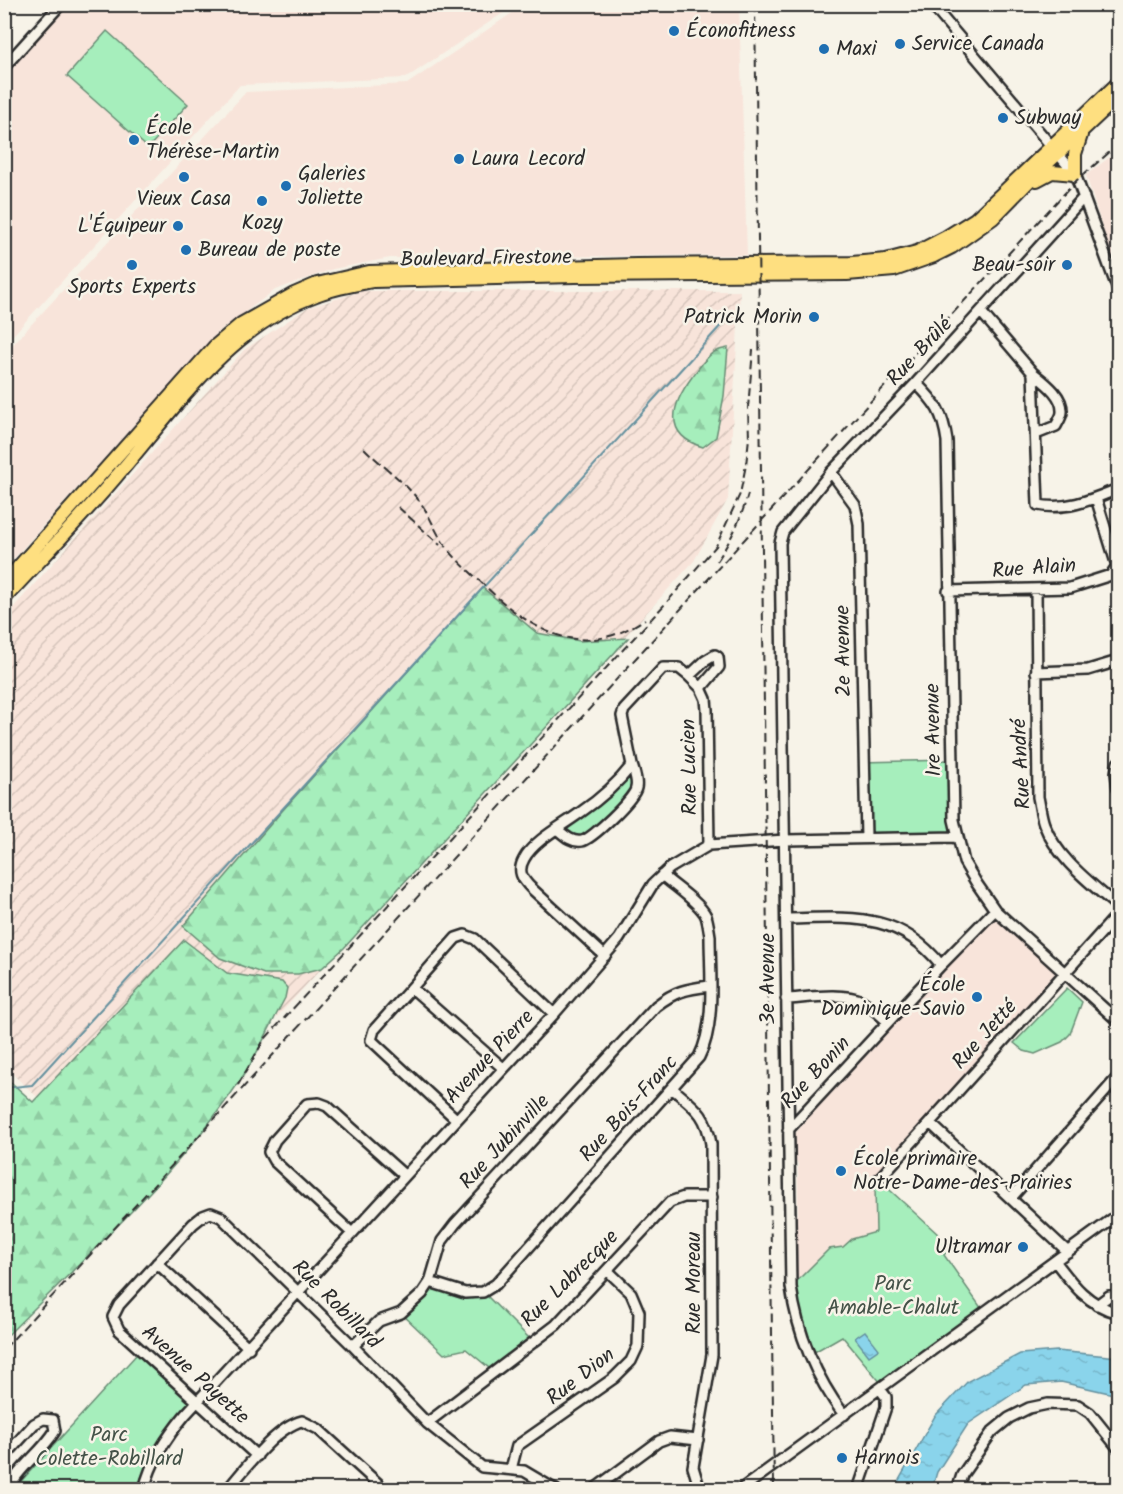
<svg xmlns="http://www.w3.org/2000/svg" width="1123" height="1494" font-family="Kalam,sans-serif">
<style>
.built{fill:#f8e4da}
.industrial{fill:url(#industrial-furrows)}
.forest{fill:url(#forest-firs);stroke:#688c74;stroke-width:1.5}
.park{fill:#a6eebc;stroke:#688c74;stroke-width:1.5}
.water{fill:url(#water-ripples);stroke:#64909e;stroke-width:1.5}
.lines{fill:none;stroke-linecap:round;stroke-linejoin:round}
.stream{stroke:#64909e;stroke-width:2}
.minor-casing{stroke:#2b2b2b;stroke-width:14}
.major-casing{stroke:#2b2b2b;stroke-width:16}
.minor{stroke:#f7f3e8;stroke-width:9}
.major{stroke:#fedf80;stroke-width:12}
.rail{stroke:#2b2b2b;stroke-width:2;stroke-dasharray:9 4.5;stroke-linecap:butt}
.poi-dot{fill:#1f6fb2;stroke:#f7f3e8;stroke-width:2}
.labels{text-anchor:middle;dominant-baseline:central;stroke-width:5;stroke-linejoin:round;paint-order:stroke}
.poi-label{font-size:21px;fill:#2b2b2b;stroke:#f7f3e8;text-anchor:start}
.street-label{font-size:21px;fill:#2b2b2b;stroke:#f7f3e8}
.park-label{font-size:21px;fill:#445248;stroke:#f7f3e8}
</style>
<defs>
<pattern id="industrial-furrows" width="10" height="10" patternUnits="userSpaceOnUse" patternTransform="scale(1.5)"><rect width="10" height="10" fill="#f8e4da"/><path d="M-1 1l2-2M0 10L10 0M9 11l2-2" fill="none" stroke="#d5c4bb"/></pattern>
<pattern id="forest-firs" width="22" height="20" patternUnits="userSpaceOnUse" patternTransform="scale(1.5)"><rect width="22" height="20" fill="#a6eebc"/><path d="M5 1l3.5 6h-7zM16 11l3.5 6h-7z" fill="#8fcca2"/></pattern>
<pattern id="water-ripples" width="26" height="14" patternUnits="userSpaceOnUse" patternTransform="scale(1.5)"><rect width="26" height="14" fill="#8ad4eb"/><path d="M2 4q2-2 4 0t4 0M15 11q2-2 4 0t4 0" fill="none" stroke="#77b6ca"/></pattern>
</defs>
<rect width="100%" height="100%" fill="#f7f3e8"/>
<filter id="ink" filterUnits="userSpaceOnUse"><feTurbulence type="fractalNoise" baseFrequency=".0167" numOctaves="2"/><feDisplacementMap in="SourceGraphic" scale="12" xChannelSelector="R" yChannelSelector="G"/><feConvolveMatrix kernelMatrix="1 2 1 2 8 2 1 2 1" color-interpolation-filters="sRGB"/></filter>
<g filter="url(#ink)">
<path class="built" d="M 64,5 L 515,5 L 406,78 L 240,85 L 5,344 L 5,70 Z
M 524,5 L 739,5 L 747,255 L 390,258 L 333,269 L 275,290 L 218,332 L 5,568 L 5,353 L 246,92 L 407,84 Z
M 1118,151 L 1118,278 L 1086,175 Z
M 995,910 L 1065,973 L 875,1187 L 876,1232 L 852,1239 L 843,1247 L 829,1249 L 794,1284 L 794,1221 L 798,1214 L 798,1164 L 794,1156 L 794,1135 L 863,1054 Z"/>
<path class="industrial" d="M 362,291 L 740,291 L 728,499 L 694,561 L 127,1181 L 5,1067 L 5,617 L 244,350 L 307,308 Z"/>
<path class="forest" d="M 728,348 L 724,396 L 716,437 L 703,447 C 662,435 672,404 692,377 C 698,369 706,357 714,352 C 718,350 724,349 728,348 Z
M 483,588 L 537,633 L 580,641 L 628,638 L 344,948 L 322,968 L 298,974 L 264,974 L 220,958 L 183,926 L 282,811 Z
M 184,940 L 227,973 L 282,982 L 287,988 L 285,998 C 270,1026 257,1056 239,1082 C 174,1178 85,1257 5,1338 L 5,1077 L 33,1102 Z"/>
<path class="park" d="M 107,31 L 188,104 L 148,148 L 67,76 Z
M 953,760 L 957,837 L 866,838 L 860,762 Z
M 632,765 L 636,789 L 628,801 L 578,842 L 557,829 Z
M 1067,988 L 1082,1002 L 1070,1034 L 1062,1042 L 1035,1054 L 1024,1051 L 1014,1043 Z
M 880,1181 L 951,1246 L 944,1255 L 984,1312 L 881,1383 L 842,1336 L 809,1355 L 791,1287 L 829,1249 L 843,1247 L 852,1239 L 876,1232 L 875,1187 Z
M 430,1282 L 483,1292 L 534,1343 L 494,1372 L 466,1349 L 444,1354 L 401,1313 Z
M 137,1354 L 190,1402 C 169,1429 146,1456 138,1489 L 13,1490 Z"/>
<path class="water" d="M 865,1331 L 879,1349 L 869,1356 L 855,1338 Z
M 1057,1351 L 1118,1357 L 1118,1395 L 1061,1382 L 1026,1385 L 968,1424 L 937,1472 L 932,1489 L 894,1489 L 935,1416 L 968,1381 L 1020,1354 Z"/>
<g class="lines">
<path class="stream" d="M 4,1088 L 32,1085 L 724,322"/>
<defs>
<path id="minor" d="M 931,4 L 1075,174 L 1118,290
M 4,67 L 61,4
M 981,312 L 1033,373 L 1038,505 C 1066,511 1093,499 1118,489
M 1033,373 C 1044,382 1063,395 1062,412 C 1062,416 1058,422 1056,426 L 1036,434
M 916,383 C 936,403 943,413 947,441 L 954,820 L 964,862 L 977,884 L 995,910 L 1118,1021
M 831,472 L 855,505 L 859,524 L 866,838
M 1036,590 L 1038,797 C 1040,806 1041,816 1044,824 C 1057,859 1091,883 1118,907
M 948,591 L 1070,588 L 1111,575 L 1117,566 L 1096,498
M 1036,672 L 1088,670 L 1118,661
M 701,688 L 689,676 L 705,661 L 715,655 L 718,657 L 719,667 L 701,688 L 706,699 L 707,710 L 709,845
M 1118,763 L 1116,773 L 1118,788
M 557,829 C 564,835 572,843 582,841 C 592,839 634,799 636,788 C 638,781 634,772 632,765
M 786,919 C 848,918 897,910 941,965
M 605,956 L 531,888 C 522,879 517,871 524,859 C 534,840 564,825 581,812 C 600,799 618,783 632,765 L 622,716 L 624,710 L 663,668 L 679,668 L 689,676
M 412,988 L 503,1068
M 786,999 C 806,998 843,992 862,1001 C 871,1006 880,1015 888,1022
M 673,1089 C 695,1108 706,1113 711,1144 L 712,1355 L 693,1467 L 700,1490
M 456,1119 L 371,1040 L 374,1030 L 456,938 L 465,935 L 475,939 L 554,1014
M 930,1123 L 1068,1252
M 788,1130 L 941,965 L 995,910
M 878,1180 L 1118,914
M 1011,1198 L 1118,1077
M 352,1233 L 274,1161 L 269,1152 L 275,1140 L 307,1104 L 319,1103 L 327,1106 L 404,1175
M 1055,1261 C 1073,1285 1088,1305 1118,1313
M 157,1263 L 249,1348
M 430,1282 L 465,1293 L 483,1292 L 496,1284 L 699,1057 C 716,1025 710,973 710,936 C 709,930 708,922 706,916 C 699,902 674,886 662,875
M 1097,1305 L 1109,1296 L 1118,1296
M 353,1346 L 379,1321 L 401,1313 L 422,1294 L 430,1282 L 442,1241 L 455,1224 L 656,1006 C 675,991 686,989 710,986
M 844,1415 C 816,1378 797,1333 791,1287 L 780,543 L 783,532 L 831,472 L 916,383 L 1084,197
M 427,1423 L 556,1325 L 670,1202 L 684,1197 L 712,1197
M 257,1456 L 119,1330 L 113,1317 L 119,1305 L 193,1224 L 203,1216 L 211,1213 L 221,1217 L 353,1346 L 427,1423 L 482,1467 L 524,1471 L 556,1490
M 4,1457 L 34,1424 L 43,1419 L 53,1420 L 55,1431 C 42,1452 19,1467 7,1490
M 511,1469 L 517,1446 L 614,1378 L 631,1361 L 638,1346 L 639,1312 L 631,1293 L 608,1271
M 144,1490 C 151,1461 166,1438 185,1415 L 554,1014 L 619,939 L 653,884 L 670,868 L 709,845 L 785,840 L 957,837
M 227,1490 C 246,1468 275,1428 302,1421 L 318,1429 L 385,1490
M 593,1490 L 659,1441 L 670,1437 L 698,1440
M 740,1490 L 1118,1215
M 858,1490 L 886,1407 L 886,1397 L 880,1389
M 957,1490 L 962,1475 L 992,1432 L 1009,1418 L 1029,1408 L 1048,1404 L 1078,1405 L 1090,1413 L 1118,1448"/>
<path id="major" d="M 1037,180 L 1052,172 L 1075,174 L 1075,154 L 1081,135
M 4,583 L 215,346 L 241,324 L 294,294 L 317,284 L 369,272 L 636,265 L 852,263 L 886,260 L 917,252 L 946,237 L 975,219 L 1118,83
M 4,599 C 41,559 80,519 115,478 C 174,410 228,327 316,295 C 334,288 354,285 373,281 L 575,276 L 847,274 L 894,270 L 934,256 L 952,247 L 993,218 L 1032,178 L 1118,97"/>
</defs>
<use href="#minor" class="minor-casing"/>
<use href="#major" class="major-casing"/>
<use href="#minor" class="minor"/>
<use href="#major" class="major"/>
<path class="rail" d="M 755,4 L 774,1490
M 364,448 C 382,466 405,482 420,502 C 430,515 435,532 445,545 C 456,560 470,572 483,584 C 531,631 581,662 645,619
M 398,507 L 440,545
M 717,561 C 731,540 741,519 748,494
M 238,1085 L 264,1040 L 666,603 L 716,546 L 740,494 L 746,465 L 749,438 L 748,408 L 753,350
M 4,1349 L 872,400 L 1077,180 L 1118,145"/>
</g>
</g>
<g class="poi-dot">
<circle cx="674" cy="31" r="6"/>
<circle cx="900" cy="44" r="6"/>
<circle cx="824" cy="49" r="6"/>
<circle cx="1003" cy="118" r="6"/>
<circle cx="134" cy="140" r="6"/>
<circle cx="459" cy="159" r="6"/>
<circle cx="184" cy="177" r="6"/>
<circle cx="286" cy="186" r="6"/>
<circle cx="262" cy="201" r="6"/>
<circle cx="178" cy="226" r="6"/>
<circle cx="186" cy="250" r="6"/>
<circle cx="132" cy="265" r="6"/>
<circle cx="1067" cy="265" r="6"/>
<circle cx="814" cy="317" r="6"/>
<circle cx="977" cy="997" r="6"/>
<circle cx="841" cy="1171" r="6"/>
<circle cx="1023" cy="1247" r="6"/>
<circle cx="842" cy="1458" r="6"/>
</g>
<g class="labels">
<g class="poi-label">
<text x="686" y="31">Éconofitness</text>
<text x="912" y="44">Service Canada</text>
<text x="836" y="49">Maxi</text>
<text x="1015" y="118">Subway</text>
<text x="146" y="128">École<tspan x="146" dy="24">Thérèse-Martin</tspan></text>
<text x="471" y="159">Laura Lecord</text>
<text x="298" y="174">Galeries<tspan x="298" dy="24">Joliette</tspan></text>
<text x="184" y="199" text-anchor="middle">Vieux Casa</text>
<text x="262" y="223" text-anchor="middle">Kozy</text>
<text x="166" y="226" text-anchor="end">L'Équipeur</text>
<text x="198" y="250">Bureau de poste</text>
<text x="1055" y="265" text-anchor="end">Beau-soir</text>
<text x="132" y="287" text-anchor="middle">Sports Experts</text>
<text x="802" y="317" text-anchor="end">Patrick Morin</text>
<text x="965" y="985" text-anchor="end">École<tspan x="965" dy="24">Dominique-Savio</tspan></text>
<text x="853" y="1159">École primaire<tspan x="853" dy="24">Notre-Dame-des-Prairies</tspan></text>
<text x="1011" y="1247" text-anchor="end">Ultramar</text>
<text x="854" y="1458">Harnois</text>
</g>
<g class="street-label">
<text transform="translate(486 259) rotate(-1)">Boulevard Firestone</text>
<text transform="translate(920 352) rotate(-47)">Rue Brûlé</text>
<text transform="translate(1034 569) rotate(-4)">Rue Alain</text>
<text transform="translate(844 651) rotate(-91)">2e Avenue</text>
<text transform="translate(934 730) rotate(-91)">1re Avenue</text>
<text transform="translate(1022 764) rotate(-93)">Rue André</text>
<text transform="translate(690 767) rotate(-91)">Rue Lucien</text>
<text transform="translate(768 979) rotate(-90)">3e Avenue</text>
<text transform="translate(985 1035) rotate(-48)">Rue Jetté</text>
<text transform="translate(490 1057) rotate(-47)">Avenue Pierre</text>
<text transform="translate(816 1073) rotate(-47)">Rue Bonin</text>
<text transform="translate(629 1109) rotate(-48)">Rue Bois-Franc</text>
<text transform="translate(505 1142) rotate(-47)">Rue Jubinville</text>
<text transform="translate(570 1279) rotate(-45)">Rue Labrecque</text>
<text transform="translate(694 1283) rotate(-90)">Rue Moreau</text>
<text transform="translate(336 1305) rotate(45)">Rue Robillard</text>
<text transform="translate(195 1375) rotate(42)">Avenue Payette</text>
<text transform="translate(581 1377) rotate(-38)">Rue Dion</text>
</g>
<g class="park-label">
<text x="893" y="1284">Parc<tspan x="893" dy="24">Amable-Chalut</tspan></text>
<text x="109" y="1435">Parc<tspan x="109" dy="24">Colette-Robillard</tspan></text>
</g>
</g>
<rect width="1123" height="1494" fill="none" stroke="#f7f3e8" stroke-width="24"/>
<rect x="12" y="12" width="1099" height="1470" fill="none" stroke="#2b2b2b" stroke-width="2" filter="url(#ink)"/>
</svg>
